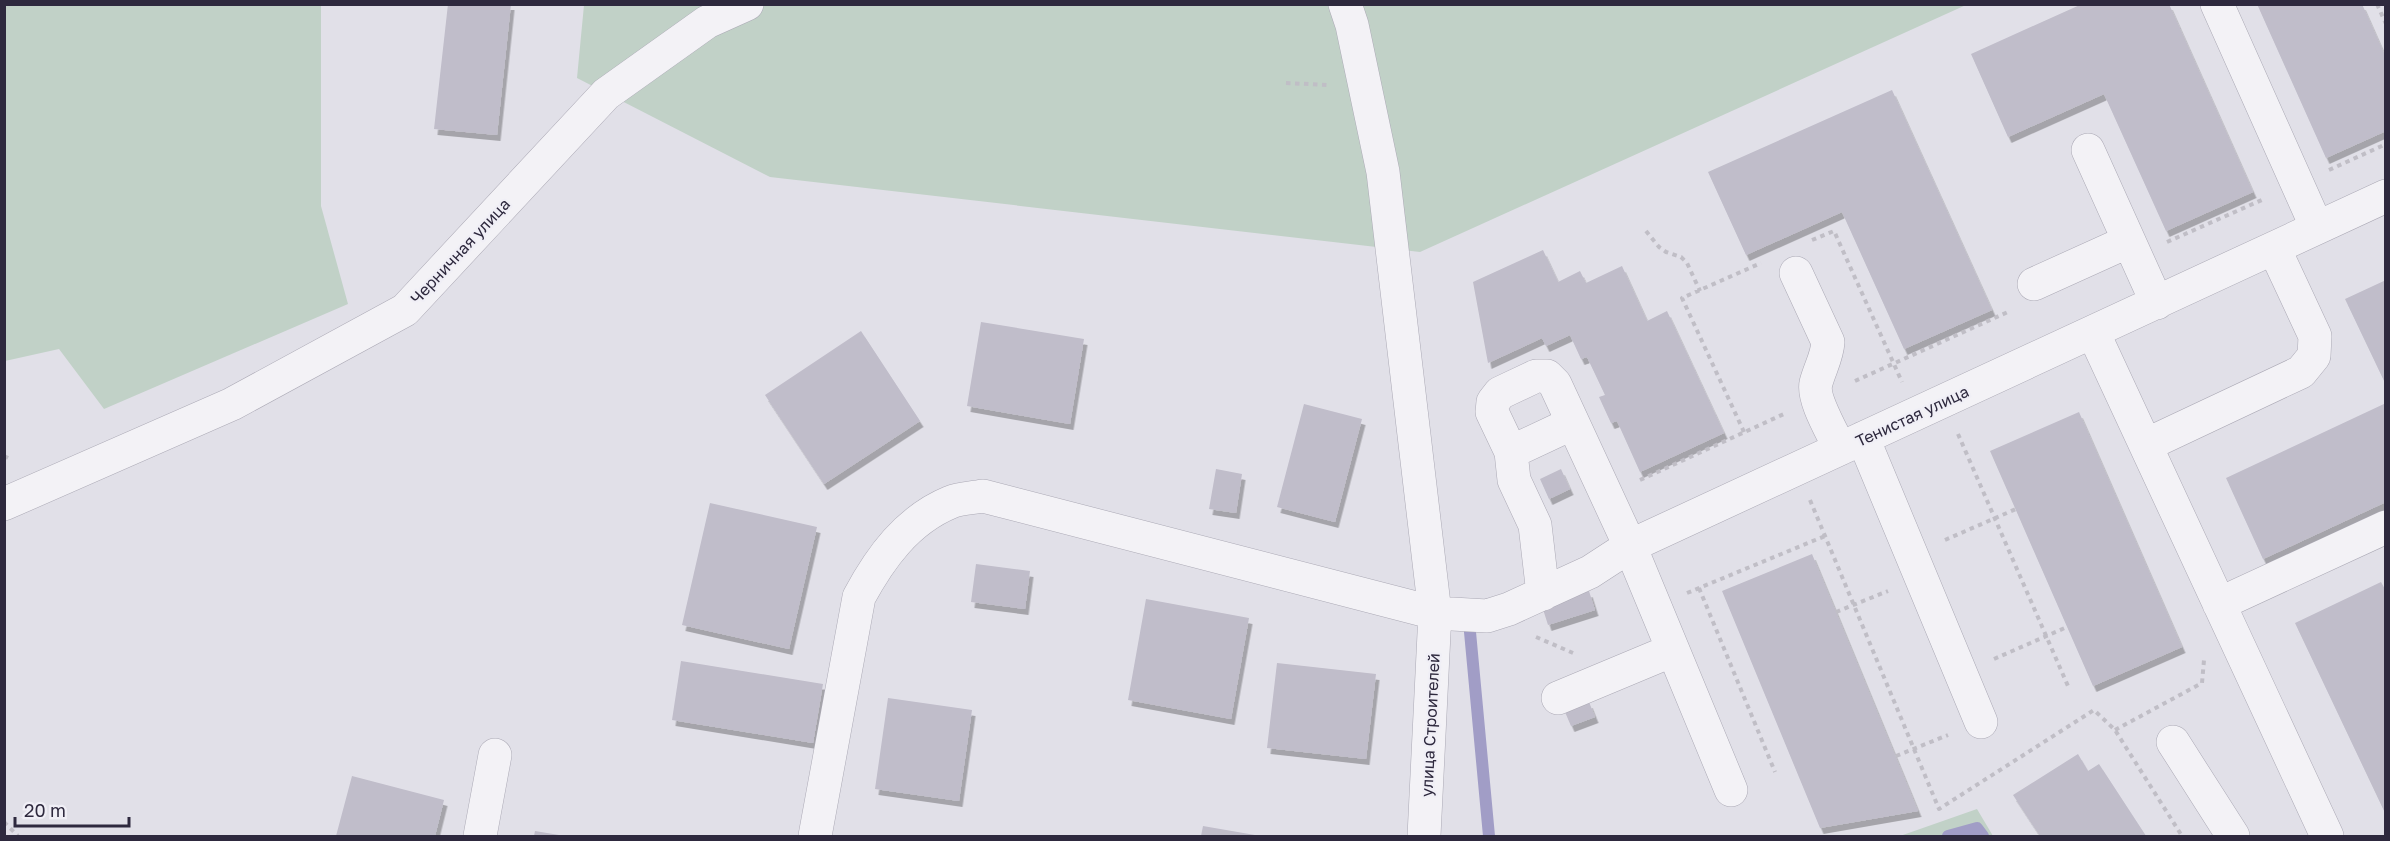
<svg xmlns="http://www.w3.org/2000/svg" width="2390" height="841" font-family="'Golos Text',sans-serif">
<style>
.green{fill:#c1d1c7}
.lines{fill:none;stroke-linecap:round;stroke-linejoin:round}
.stream{stroke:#a19dc6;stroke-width:12}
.building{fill:#c0bdca;filter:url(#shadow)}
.minor-casing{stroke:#aba9b5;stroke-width:34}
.path{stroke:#c0bec6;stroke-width:4;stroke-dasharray:4.5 4.5;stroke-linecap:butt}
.minor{stroke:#f3f2f6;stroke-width:33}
.labels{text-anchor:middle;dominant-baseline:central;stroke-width:4.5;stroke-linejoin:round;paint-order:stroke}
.street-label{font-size:16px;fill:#2e293e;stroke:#f0eff6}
</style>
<defs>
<filter id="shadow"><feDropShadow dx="3.5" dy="6" stdDeviation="0" flood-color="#0004"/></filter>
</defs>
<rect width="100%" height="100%" fill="#e1e0e8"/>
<path class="green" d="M 4,5 L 321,5 L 321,206 L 348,304 L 104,409 L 59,349 L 5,361 Z
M 584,5 L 1966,5 L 1420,252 L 770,177 L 577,78 Z
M 1977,809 L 1993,836 L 1900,836 Z"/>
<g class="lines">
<path class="stream" d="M 1470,632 L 1489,836
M 1948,836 L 1977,828 L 1983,836"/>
</g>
<path class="building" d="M 448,4 L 511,4 L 497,135 L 434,129 Z
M 2082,4 L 2169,4 L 2253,192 L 2166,231 L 2104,94 L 2008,137 L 1971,54 Z
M 2257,4 L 2362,4 L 2386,58 L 2386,131 L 2326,158 Z
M 1892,90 L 1992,310 L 1904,349 L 1842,212 L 1746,255 L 1708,172 Z
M 1543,250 L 1558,282 L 1580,271 L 1586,283 L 1622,266 L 1647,321 L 1667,311 L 1724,433 L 1640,472 L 1617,421 L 1611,423 L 1599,397 L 1605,395 L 1587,357 L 1581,359 L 1570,335 L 1546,346 L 1542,338 L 1488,363 L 1473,282 Z
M 2386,280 L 2386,385 L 2345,299 Z
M 981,322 L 1084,339 L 1070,424 L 967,406 Z
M 861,331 L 920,421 L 824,484 L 765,395 Z
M 2386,403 L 2386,502 L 2263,559 L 2226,478 Z
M 1304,404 L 1362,419 L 1335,522 L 1277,507 Z
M 2079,412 L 2182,647 L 2093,686 L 1990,451 Z
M 1216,469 L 1242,474 L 1236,513 L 1209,509 Z
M 1561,469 L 1570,489 L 1549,499 L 1540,479 Z
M 710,503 L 817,527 L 789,649 L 682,625 Z
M 1812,554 L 1836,612 L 1918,811 L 1820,828 L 1722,591 Z
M 976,564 L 1030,571 L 1025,609 L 971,602 Z
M 2381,582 L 2386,591 L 2386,815 L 2295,623 Z
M 1589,591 L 1595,610 L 1548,625 L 1542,606 Z
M 1146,599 L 1249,618 L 1231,719 L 1128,700 Z
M 681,661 L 823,684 L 813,743 L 672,720 Z
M 1277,663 L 1376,674 L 1366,759 L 1267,748 Z
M 888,698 L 972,710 L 959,801 L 875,789 Z
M 1589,702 L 1595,717 L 1571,726 L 1565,712 Z
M 2078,754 L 2088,771 L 2099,764 L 2146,836 L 2040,836 L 2013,795 Z
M 352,776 L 444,800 L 435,836 L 336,836 Z
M 1203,826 L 1255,835 L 1255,836 L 1201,836 Z
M 535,831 L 559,835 L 559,836 L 534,836 Z"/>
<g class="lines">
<defs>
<path id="minor" d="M 1345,4 L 1352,25 L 1383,172 L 1435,613 L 1424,836
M 2217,4 L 2317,228
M 2088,150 L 2157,303
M 1796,273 L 1828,342 C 1827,357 1820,368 1816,383 C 1812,399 1833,433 1840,449
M 2034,284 L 2129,241
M 2093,332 L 2327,836
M 1863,438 L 1981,722
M 2146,445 L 2301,372 L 2314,356 L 2315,336 L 2274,248
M 1511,452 L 1573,423
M 4,504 L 232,404 L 405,310 L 606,94 L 707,22 L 747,4
M 1543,594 L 1535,525 L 1514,480 L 1511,452 L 1492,412 L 1493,402 L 1500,393 L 1536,376 L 1547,376 L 1555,384 L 1630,546 L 1731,790
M 2219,604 L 2386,527
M 1558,698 L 1673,650
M 2173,742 L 2233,836
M 480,836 L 495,755
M 815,836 L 859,597 C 880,558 907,520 951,502 C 960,498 973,498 983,496 L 1435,613 L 1487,616 L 1509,609 L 1590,572 L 1630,546 L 2386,196"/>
</defs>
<use href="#minor" class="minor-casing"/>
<path class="path" d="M 2377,4 L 2386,24
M 1286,83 L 1328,85
M 2329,170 L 2386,144
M 1646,231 L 1659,247 L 1666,252 L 1681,257 L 1687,263 L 1700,291
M 1812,240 L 1834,231 L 1902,382
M 2167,242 L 2264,199
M 1855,381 L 2010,311
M 1744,432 L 1682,298 L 1761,263
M 1958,434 L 2068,686
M 4,456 L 12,460
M 1640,480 L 1786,413
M 1810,500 L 1939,809 L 2094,710 L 2115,730 L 2182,836
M 1945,540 L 2016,509
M 1699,588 L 1775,772
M 1687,593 L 1825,536
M 1836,612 L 1888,591
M 1536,637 L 1573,653
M 1994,659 L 2067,627
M 2115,730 L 2202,683 L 2204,660
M 1896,756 L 1948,735
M 4,822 L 18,836"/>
<use href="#minor" class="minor"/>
</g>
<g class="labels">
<g class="street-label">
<text transform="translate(460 251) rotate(-47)">Черничная улица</text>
<text transform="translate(1912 416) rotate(-25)">Тенистая улица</text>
<text transform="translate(1430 725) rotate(-87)">улица Строителей</text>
</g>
</g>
<rect width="2390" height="841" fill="none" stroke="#2e293e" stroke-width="12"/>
<path d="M15 817v9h114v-9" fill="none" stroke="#2e293e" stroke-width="3"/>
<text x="24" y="817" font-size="18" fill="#2e293e" stroke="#f0eff6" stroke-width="4.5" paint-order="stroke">20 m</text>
</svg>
